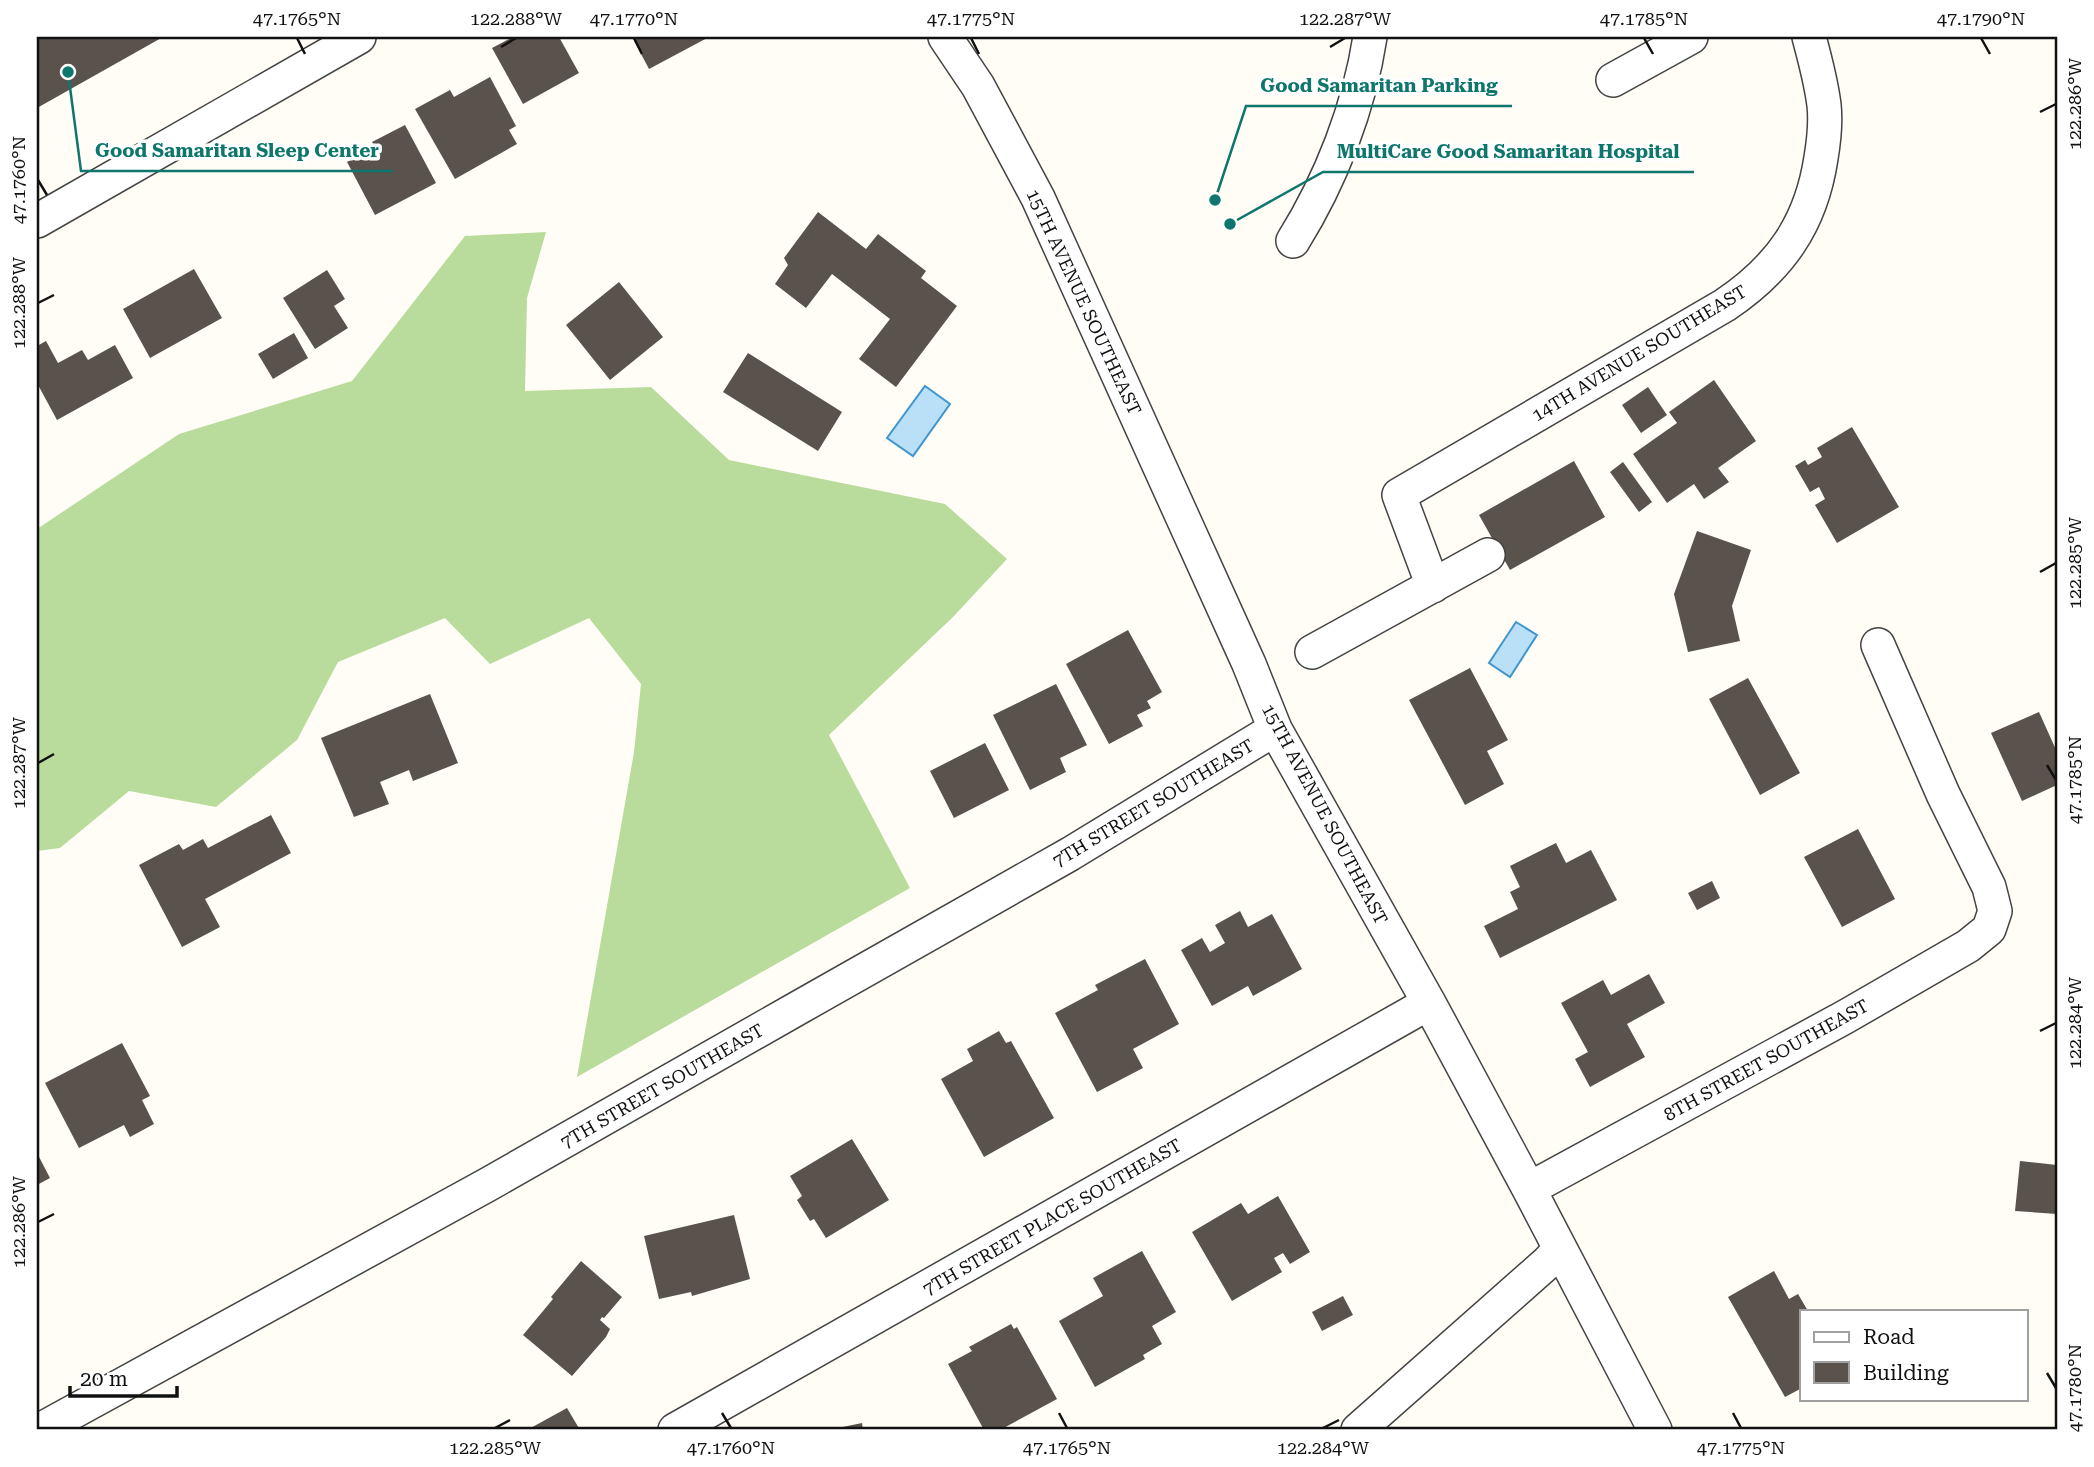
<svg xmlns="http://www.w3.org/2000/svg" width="2094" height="1467" font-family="'Roboto Serif',serif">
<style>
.forest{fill:#b9dc9c}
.water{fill:#b9e0f7;stroke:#3f96cf;stroke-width:2}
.building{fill:#5a524d}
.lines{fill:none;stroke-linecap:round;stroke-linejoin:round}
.minor-casing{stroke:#444;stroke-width:36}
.minor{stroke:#fff;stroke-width:33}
.ticks{fill:none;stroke:#111;stroke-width:2.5}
.labels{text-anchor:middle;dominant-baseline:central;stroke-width:7;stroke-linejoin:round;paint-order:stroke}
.street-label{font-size:18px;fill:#111;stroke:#fff}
.leader{fill:none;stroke:#0f766e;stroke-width:2.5}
.callout-dot{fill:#0f766e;stroke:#fff;stroke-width:2.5}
.callout-label{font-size:19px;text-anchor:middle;font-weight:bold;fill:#0f766e;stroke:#fff;stroke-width:7;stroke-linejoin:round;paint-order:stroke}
.neatline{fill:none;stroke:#111;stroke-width:2.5}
.ticks-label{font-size:18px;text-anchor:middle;fill:#111}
</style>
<rect width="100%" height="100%" fill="#fffdf5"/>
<path class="forest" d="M 546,232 L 527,298 L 525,391 L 651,387 L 729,460 L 945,504 L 1007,559 L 953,617 L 829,735 L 910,888 L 577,1077 L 634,752 L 641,684 L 589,618 L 490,664 L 445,618 L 338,662 L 297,740 L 216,807 L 129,791 L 60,848 L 37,851 L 37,529 L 179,434 L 352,381 L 465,236 Z"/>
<path class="water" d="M 925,386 L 950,404 L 913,456 L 887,438 Z
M 1516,622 L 1537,635 L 1510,677 L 1489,663 Z"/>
<path class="building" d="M 37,37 L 163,37 L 37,108 Z
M 513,37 L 559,37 L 579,73 L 523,104 L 492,48 Z
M 632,37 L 709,37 L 649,69 Z
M 490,77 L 516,126 L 509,130 L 517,144 L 455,179 L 415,109 L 450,90 L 454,97 Z
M 405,125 L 436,183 L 375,215 L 347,162 L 375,147 L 372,142 Z
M 818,212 L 866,249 L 878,234 L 926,271 L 921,278 L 957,306 L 896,387 L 859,359 L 890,319 L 832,274 L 806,308 L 775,284 L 788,265 L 784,258 Z
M 194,269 L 222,318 L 150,358 L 123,309 Z
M 327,270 L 345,299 L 334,306 L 348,328 L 315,349 L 283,298 Z
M 619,282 L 663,337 L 610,380 L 566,325 Z
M 294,333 L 308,358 L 273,379 L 258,354 Z
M 46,341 L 58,363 L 82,350 L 88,360 L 115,345 L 133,378 L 57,420 L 37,383 L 37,346 Z
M 748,353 L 842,412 L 818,451 L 723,392 Z
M 1714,380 L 1756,441 L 1718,468 L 1729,482 L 1704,499 L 1694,484 L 1667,503 L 1633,454 L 1677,423 L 1669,412 Z
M 1648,387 L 1667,415 L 1641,433 L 1622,405 Z
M 1852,427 L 1899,507 L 1837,543 L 1815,505 L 1825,499 L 1819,487 L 1810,492 L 1795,466 L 1805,460 L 1808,465 L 1822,457 L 1817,448 Z
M 1574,461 L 1605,517 L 1510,570 L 1479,515 Z
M 1623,462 L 1652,502 L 1639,512 L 1610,472 Z
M 1697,531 L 1751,550 L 1732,606 L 1740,641 L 1688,652 L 1674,594 Z
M 1128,630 L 1162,692 L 1147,701 L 1151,708 L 1137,715 L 1143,726 L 1109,744 L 1066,664 Z
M 1470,668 L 1508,740 L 1487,751 L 1504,784 L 1465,805 L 1409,700 Z
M 1748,678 L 1800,773 L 1760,795 L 1709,699 Z
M 1056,684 L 1087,745 L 1060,758 L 1066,772 L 1030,790 L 993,715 Z
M 430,694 L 458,763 L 413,781 L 409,770 L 380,782 L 389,804 L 354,817 L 321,738 Z
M 2039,712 L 2057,752 L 2057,785 L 2022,801 L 1991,733 Z
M 985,743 L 1009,790 L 954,818 L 930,771 Z
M 271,815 L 291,853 L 205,899 L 220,927 L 182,947 L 139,865 L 179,844 L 183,850 L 203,839 L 208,848 Z
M 1858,829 L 1895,899 L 1842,927 L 1804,857 Z
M 1556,843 L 1566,863 L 1591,850 L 1617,900 L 1500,958 L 1484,926 L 1518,909 L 1510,892 L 1520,887 L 1510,866 Z
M 1712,881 L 1720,898 L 1697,910 L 1688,893 Z
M 1240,911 L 1248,927 L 1272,914 L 1302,969 L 1253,996 L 1248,986 L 1212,1006 L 1181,950 L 1202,938 L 1210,952 L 1225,943 L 1215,925 Z
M 1145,959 L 1179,1024 L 1133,1049 L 1143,1068 L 1097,1092 L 1055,1013 L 1098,990 L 1095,985 Z
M 1649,974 L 1665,1003 L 1627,1024 L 1645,1057 L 1590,1087 L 1575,1059 L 1588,1052 L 1561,1003 L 1603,980 L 1611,995 Z
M 999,1031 L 1006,1043 L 1011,1041 L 1054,1118 L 984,1157 L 941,1079 L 973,1061 L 967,1049 Z
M 122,1043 L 150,1096 L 142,1100 L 154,1124 L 130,1137 L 124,1125 L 79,1148 L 45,1083 Z
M 852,1139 L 889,1200 L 826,1238 L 814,1219 L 810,1221 L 797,1200 L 802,1196 L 790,1176 Z
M 37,1153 L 50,1178 L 37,1185 Z
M 2020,1161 L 2057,1165 L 2057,1214 L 2015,1211 Z
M 1278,1196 L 1310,1252 L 1290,1264 L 1283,1253 L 1274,1258 L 1282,1272 L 1232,1301 L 1192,1232 L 1241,1203 L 1248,1214 Z
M 734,1215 L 750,1279 L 692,1296 L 691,1292 L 659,1299 L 644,1236 Z
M 1142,1251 L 1176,1312 L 1152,1326 L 1162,1344 L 1143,1355 L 1145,1359 L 1095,1387 L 1059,1321 L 1103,1296 L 1093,1278 Z
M 581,1261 L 622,1297 L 604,1318 L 602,1317 L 600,1320 L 610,1329 L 606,1337 L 572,1376 L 523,1335 L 553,1299 L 551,1297 Z
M 1774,1271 L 1789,1299 L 1798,1294 L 1808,1311 L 1802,1311 L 1802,1388 L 1785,1397 L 1728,1297 Z
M 1343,1296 L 1353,1315 L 1322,1331 L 1312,1312 Z
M 1011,1324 L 1014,1329 L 1017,1327 L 1057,1399 L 1000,1430 L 984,1430 L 948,1364 L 972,1351 L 969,1347 Z
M 567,1408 L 580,1430 L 527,1430 Z
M 862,1423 L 863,1430 L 833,1430 L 833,1429 Z"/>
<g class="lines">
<defs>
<path id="minor" d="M 945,37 L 978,86 L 1038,198 L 1249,664 L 1275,729 L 1429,1003 L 1529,1189 L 1655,1430
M 1613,80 L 1691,37
M 37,221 L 359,37
M 1293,241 C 1331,180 1359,108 1370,37
M 1433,586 L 1399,495 L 1725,305 C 1780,268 1811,224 1821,158 C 1824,140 1826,123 1824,105 C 1821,81 1815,59 1809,37
M 1312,652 L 1488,555
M 1529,1189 L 1845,1017 L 1968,946 L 1989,929 L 1995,911 L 1989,887 L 1943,794 L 1878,645
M 40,1430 L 487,1185 L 798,1008 L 1070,854 L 1275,729
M 675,1430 L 1429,1003
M 1358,1430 L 1548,1262 L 1560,1249"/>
</defs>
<use href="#minor" class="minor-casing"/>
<use href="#minor" class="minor"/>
</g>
<path class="ticks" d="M 297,38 L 305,54M 634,38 L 642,54M 971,38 L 979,54M 1644,38 L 1653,54M 1981,38 L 1990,54M 501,47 L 516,38M 1330,47 L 1345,38M 2040,112 L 2056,104M 38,180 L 47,195M 38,303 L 54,295M 2040,572 L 2056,563M 38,763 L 54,754M 2047,765 L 2056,780M 2040,1031 L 2056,1023M 38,1222 L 54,1214M 2047,1373 L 2056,1388M 722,1413 L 731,1428M 1059,1413 L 1067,1428M 1733,1413 L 1741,1428M 495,1428 L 510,1420M 1323,1428 L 1339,1420"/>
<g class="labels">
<g class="street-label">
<text transform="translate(1084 302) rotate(65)">15TH AVENUE SOUTHEAST</text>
<text transform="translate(1639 353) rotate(-31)">14TH AVENUE SOUTHEAST</text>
<text transform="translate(1153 803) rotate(-31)">7TH STREET SOUTHEAST</text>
<text transform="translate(1325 814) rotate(62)">15TH AVENUE SOUTHEAST</text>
<text transform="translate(1766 1060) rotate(-29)">8TH STREET SOUTHEAST</text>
<text transform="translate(662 1086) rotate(-30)">7TH STREET SOUTHEAST</text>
<text transform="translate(1052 1217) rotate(-30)">7TH STREET PLACE SOUTHEAST</text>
</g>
</g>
<path class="leader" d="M1215 200L1246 106H1512M68 72L81 171H393M1230 224L1323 172H1694"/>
<g class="callout-dot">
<circle cx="1215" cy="200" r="7"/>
<circle cx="68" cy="72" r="7"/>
<circle cx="1230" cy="224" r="7"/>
</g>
<g class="callout-label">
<text x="1379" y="92">Good Samaritan Parking</text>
<text x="237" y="157">Good Samaritan Sleep Center</text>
<text x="1508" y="158">MultiCare Good Samaritan Hospital</text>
</g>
<rect width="2094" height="1467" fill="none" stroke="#ffffff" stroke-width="77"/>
<rect x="1800" y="1310" width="228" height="91" fill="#ffffff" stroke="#a0a0a0" stroke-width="2"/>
<rect x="1814" y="1332" width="35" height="10" fill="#ffffff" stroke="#a0a0a0" stroke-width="2"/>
<text x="1863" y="1344" font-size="21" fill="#111111">Road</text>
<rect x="1814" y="1362" width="35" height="21" fill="#5a524d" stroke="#a0a0a0" stroke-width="2"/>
<text x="1863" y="1380" font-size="21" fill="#111111">Building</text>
<path d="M70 1386v10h107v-10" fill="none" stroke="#111111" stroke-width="3.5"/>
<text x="80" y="1386" font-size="21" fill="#111111" stroke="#ffffff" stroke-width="5" paint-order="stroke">20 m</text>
<rect x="38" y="38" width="2018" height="1390" class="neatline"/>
<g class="ticks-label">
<text x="297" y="25">47.1765°N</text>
<text x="516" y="25">122.288°W</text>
<text x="634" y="25">47.1770°N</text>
<text x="971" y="25">47.1775°N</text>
<text x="1345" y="25">122.287°W</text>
<text x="1644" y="25">47.1785°N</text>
<text x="1981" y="25">47.1790°N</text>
<text transform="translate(2075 104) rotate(-90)" y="6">122.286°W</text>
<text transform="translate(19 180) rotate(-90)" y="6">47.1760°N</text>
<text transform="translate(19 303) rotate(-90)" y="6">122.288°W</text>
<text transform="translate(2075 563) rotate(-90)" y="6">122.285°W</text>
<text transform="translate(19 763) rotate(-90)" y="6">122.287°W</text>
<text transform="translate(2075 780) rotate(-90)" y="6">47.1785°N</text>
<text transform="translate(2075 1023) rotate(-90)" y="6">122.284°W</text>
<text transform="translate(19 1222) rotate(-90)" y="6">122.286°W</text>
<text transform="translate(2075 1388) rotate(-90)" y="6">47.1780°N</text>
<text x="495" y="1454">122.285°W</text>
<text x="731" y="1454">47.1760°N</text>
<text x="1067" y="1454">47.1765°N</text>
<text x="1323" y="1454">122.284°W</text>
<text x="1741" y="1454">47.1775°N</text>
</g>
</svg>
